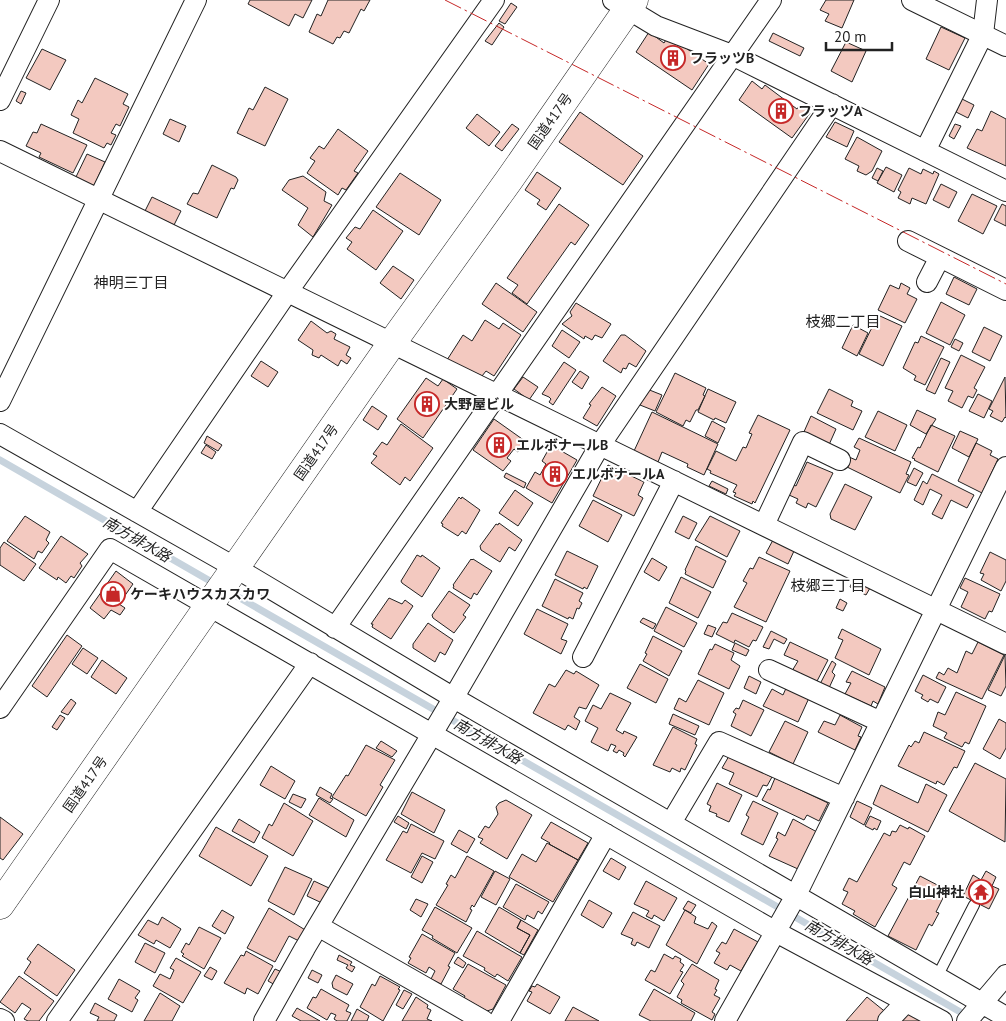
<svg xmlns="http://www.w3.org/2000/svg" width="1006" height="1021" font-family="'PT Sans','Noto Sans JP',sans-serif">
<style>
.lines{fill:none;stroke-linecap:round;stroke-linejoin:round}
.stream{stroke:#c7d3dd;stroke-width:7}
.building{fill:#f3c9c0;stroke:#222}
.service-casing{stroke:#222;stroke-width:12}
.minor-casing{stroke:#222;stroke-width:22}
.trunk-casing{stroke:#222;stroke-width:29}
.service{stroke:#fff;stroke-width:10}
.minor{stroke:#fff;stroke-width:20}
.trunk{stroke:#fff;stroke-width:28}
.power{stroke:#c62828;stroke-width:1;stroke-dasharray:18 4 2.5 4;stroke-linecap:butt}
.labels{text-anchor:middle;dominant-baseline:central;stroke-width:4;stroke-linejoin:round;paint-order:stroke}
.poi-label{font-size:14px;font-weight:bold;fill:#222;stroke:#fff;text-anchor:start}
.street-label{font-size:14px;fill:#222;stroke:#fff}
.neighbourhood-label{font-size:15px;fill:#222;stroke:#fff}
.water-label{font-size:15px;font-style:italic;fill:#222;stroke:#fff}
</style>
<rect width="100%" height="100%" fill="#fff"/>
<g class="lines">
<path class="stream" d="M 0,460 L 217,585
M 226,590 L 969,1017"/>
</g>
<path class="building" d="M 250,0 L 312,0 L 303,18 L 295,14 L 289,26 L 248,4 Z
M 328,0 L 370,0 L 364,11 L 361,9 L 349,33 L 344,31 L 340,38 L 337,37 L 333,44 L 309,32 L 317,14 L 321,16 Z
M 826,0 L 854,0 L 842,28 L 825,21 L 829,14 L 820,10 Z
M 511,3 L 517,7 L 505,24 L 499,21 Z
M 499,23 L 504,27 L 492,45 L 485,41 Z
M 941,27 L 965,38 L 949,70 L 926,59 Z
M 649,32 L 664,43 L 667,38 L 680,44 L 709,64 L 692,90 L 636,52 Z
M 773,33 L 804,48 L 800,56 L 769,41 Z
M 846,42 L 866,51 L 852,82 L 831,71 Z
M 42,49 L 66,60 L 50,90 L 26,78 Z
M 95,78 L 128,94 L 123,104 L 129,107 L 120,126 L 116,124 L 111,133 L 116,135 L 111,145 L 107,143 L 104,148 L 73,133 L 79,119 L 71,115 L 78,100 L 82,103 Z
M 752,81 L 762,89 L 765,85 L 797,109 L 800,105 L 810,113 L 792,138 L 739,100 Z
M 265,87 L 288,99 L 265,146 L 237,133 L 249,108 L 253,110 Z
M 21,91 L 26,93 L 21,104 L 16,101 Z
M 962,99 L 974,105 L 968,118 L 956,112 Z
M 991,111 L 1006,119 L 1006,166 L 967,148 L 977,129 L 982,131 Z
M 580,112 L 643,156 L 623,185 L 559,142 Z
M 477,114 L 500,132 L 489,146 L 466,128 Z
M 170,119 L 186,126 L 179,142 L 163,134 Z
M 835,122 L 854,131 L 847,147 L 826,137 Z
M 41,124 L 87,145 L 73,173 L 39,157 L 41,153 L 26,146 L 33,132 L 37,133 Z
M 512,124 L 519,129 L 502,151 L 495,146 Z
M 955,124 L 961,126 L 954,139 L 949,136 Z
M 338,129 L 368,151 L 354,171 L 358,173 L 346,190 L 342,188 L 338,195 L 307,173 L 315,161 L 310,158 L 319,146 L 324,149 Z
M 857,137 L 882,151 L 872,171 L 866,175 L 857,171 L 859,166 L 845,159 Z
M 87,154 L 105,162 L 93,188 L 75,179 Z
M 212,165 L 236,177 L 238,180 L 234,189 L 231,188 L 217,218 L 187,204 L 193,193 L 198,194 Z
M 886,167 L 902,175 L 894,192 L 877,183 Z
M 877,168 L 883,171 L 878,181 L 872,178 Z
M 909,168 L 921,174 L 923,169 L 933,174 L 934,171 L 939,174 L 926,204 L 912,198 L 910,204 L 898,198 L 901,192 L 898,190 Z
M 537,172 L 561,188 L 546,210 L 537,204 L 540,200 L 525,190 Z
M 400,173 L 441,200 L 419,235 L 376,207 Z
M 303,176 L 326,192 L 324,201 L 332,205 L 313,237 L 298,225 L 308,208 L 282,190 L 289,180 Z
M 941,184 L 957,192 L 949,208 L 933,200 Z
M 972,194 L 997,206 L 983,234 L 958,221 Z
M 152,197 L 181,211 L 174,225 L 145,211 Z
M 559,204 L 589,225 L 575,245 L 571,242 L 527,304 L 512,293 L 518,285 L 507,278 Z
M 1002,204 L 1006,206 L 1006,226 L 994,220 Z
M 373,210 L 403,231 L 376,270 L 347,249 L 352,242 L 346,238 L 355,227 L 360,229 Z
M 393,266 L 414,280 L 401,299 L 380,283 Z
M 954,277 L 977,289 L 969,305 L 946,294 Z
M 496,283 L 537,312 L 523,332 L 482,304 Z
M 901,283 L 910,288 L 907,294 L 917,299 L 905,323 L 878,310 L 890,285 L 899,289 Z
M 941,302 L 965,315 L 950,345 L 926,333 Z
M 576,303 L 611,324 L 602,338 L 595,335 L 592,340 L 585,336 L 584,339 L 562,324 L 572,316 L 570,312 Z
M 880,316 L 902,326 L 883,366 L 859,354 L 876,319 L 878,320 Z
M 485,320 L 499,329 L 503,323 L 521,335 L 494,376 L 486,371 L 482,376 L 447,360 L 463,335 L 472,341 Z
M 311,321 L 327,333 L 331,331 L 336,334 L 334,339 L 350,347 L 346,355 L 351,358 L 347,364 L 341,360 L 338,366 L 321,355 L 319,358 L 312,355 L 313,350 L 298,340 Z
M 853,325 L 868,333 L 857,356 L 842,348 Z
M 984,327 L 1002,336 L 990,361 L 972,352 Z
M 562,330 L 580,342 L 569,358 L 552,346 Z
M 621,335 L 625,335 L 646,351 L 636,367 L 629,363 L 626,369 L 623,368 L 621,373 L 603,361 Z
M 921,336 L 944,347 L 925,385 L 914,380 L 916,376 L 903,368 L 915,342 L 918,343 Z
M 955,339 L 963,343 L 959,351 L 951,347 Z
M 961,355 L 985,367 L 974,388 L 977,390 L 973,398 L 968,396 L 962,408 L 948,401 L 953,391 L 945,388 Z
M 941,358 L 950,362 L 935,394 L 926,390 Z
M 261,361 L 278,372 L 268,387 L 251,376 Z
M 564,362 L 576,370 L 553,405 L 549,402 L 551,399 L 549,397 L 542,394 Z
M 580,371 L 589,377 L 582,389 L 572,382 Z
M 675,373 L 706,388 L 703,395 L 705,396 L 698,410 L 696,410 L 690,422 L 686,420 L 683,426 L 656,412 Z
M 523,377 L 538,387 L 529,400 L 514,389 Z
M 1005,377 L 1006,418 L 1005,417 L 1002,422 L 990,416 L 993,411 L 989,409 Z
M 426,378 L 438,386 L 443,379 L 457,389 L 423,438 L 397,419 Z
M 602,387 L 616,396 L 597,426 L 583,418 L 591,405 L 589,404 Z
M 647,389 L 662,395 L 655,411 L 640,405 Z
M 708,389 L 736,402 L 726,423 L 715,418 L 714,420 L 698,412 Z
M 829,389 L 853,401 L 851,406 L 862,411 L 853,430 L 817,413 Z
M 978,394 L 992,401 L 984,418 L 969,411 Z
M 372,406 L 387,416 L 378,430 L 363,420 Z
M 917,410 L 936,419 L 926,434 L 910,425 Z
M 878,411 L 907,425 L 895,451 L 865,437 Z
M 652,412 L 718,444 L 704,475 L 687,467 L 688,464 L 662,452 L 658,462 L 634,451 Z
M 758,415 L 790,430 L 755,503 L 753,501 L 752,504 L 734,496 L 736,493 L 733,492 L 737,485 L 710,473 L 711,471 L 707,469 L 716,451 L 736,461 L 743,447 L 746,448 L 752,434 L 749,433 Z
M 811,416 L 836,429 L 828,447 L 803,434 Z
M 494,419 L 525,441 L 518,452 L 514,449 L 507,458 L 511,461 L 503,471 L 473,450 Z
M 712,421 L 725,428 L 718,443 L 705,436 Z
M 401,424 L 433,448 L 410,481 L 405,477 L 400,485 L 371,463 L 377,456 L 373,454 L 382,442 L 387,445 Z
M 931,425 L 955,436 L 938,472 L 914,460 L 915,459 L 912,458 L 918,447 L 920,448 Z
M 960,431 L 978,439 L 969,457 L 952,448 Z
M 207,436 L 222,445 L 218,451 L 204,443 Z
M 859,438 L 911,462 L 906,474 L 909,475 L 900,493 L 845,466 L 849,457 L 856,460 L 860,450 L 854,447 Z
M 976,443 L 992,451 L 990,455 L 998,459 L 982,493 L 958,481 Z
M 206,445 L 216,452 L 212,459 L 201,453 Z
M 551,445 L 577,460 L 552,503 L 526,488 L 535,472 L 540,475 L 546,464 L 542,461 Z
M 807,462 L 833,473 L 816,507 L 808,503 L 806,508 L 796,503 L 798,499 L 789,495 L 794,485 L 796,486 Z
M 608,465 L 644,482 L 638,495 L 643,498 L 634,516 L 593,496 Z
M 914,468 L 923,473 L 916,486 L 907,482 Z
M 506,473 L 526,483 L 524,488 L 504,477 Z
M 932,474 L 974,495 L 967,508 L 951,500 L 942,519 L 932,514 L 942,495 L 930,489 L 923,505 L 914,500 L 923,481 L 927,484 Z
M 712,481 L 728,489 L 726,494 L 709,486 Z
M 845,484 L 872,497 L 855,530 L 831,519 L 830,514 Z
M 515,490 L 533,503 L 518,526 L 499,513 Z
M 459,497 L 461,499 L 462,497 L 480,510 L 466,534 L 462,531 L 458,536 L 442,526 L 443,524 L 441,523 Z
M 593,500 L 622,515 L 608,542 L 579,526 Z
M 25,516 L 50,532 L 46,540 L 49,543 L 42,553 L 38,551 L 34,559 L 7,541 Z
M 683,516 L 697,523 L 689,539 L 675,532 Z
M 710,516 L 740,531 L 727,557 L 695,540 Z
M 499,523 L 522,540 L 515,551 L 509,547 L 500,562 L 481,550 L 480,546 L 496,524 L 498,525 Z
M 61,536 L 88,554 L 80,563 L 82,566 L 74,578 L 71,576 L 66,583 L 58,577 L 57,580 L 39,568 Z
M 773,540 L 794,551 L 788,564 L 766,553 Z
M 4,542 L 36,564 L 24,581 L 0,565 L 0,548 Z
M 696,546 L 726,561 L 713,588 L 685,574 L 686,571 L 685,570 Z
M 567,551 L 598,566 L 587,589 L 584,587 L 583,589 L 555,575 Z
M 990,552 L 1006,560 L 1006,581 L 1001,591 L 981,580 L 984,574 L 980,573 Z
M 417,555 L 421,557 L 422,555 L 440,568 L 422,597 L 402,583 L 401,581 Z
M 759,557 L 790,571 L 766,622 L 734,607 L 747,583 L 743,581 L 750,568 L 753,569 Z
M 652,558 L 667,567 L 659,581 L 644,572 Z
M 471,559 L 472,560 L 473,559 L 492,571 L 477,595 L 474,593 L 471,599 L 453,588 L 454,586 L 453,585 Z
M 116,571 L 133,584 L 119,604 L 125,608 L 120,615 L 111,610 L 104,619 L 90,608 Z
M 681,577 L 711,592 L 698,618 L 669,603 Z
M 965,578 L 1000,594 L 992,612 L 989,611 L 985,619 L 961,607 L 968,592 L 960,588 Z
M 555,579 L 583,593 L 579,601 L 582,603 L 579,609 L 577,608 L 573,619 L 569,617 L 568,619 L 542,606 Z
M 853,580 L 870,588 L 866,595 L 850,587 Z
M 449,591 L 470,605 L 463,615 L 466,617 L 454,633 L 433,618 L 432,615 Z
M 389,598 L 402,604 L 405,600 L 413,606 L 391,639 L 372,627 L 373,624 L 371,624 Z
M 840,599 L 847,603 L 843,611 L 836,608 Z
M 666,607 L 697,623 L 684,647 L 654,631 Z
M 537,609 L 568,624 L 561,639 L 567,641 L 561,654 L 524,634 Z
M 732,613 L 763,627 L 756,641 L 753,640 L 749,647 L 735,640 L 734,643 L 716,634 L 723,622 L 727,623 Z
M 643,618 L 656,624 L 653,629 L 640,622 Z
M 428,623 L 453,640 L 445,655 L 440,652 L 435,662 L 413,648 L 413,644 Z
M 708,625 L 716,628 L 712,637 L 704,634 Z
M 842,629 L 881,649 L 869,675 L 835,658 L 843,640 L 838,638 Z
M 771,631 L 787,639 L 784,644 L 774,639 L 769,649 L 763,647 Z
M 67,635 L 82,646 L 47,697 L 32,686 Z
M 653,636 L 682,651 L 669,676 L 643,661 L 647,654 L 645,653 Z
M 790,642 L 828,660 L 816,683 L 792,671 L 798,661 L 784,655 Z
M 978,642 L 1004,655 L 982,699 L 936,678 L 939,672 L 944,675 L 948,668 L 957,673 L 966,651 L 972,654 Z
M 735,643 L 749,650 L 746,656 L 732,650 Z
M 715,644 L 734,653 L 731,660 L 740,666 L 729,689 L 698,674 L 710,649 L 712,650 Z
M 83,648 L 98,658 L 87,674 L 72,664 Z
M 1005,655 L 1006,686 L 1001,696 L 988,690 Z
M 102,660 L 127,678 L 116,694 L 91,677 Z
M 832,661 L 836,664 L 832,672 L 835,675 L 829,688 L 820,684 Z
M 640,664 L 668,679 L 656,703 L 627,688 Z
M 566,670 L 574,674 L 576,671 L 599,685 L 586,709 L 579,707 L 574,717 L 580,721 L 576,730 L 568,725 L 565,730 L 533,713 L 549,684 L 555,687 Z
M 852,671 L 885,687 L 878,704 L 873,701 L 871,706 L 845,694 L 851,683 L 846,682 Z
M 923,675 L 946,687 L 938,703 L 930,699 L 928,702 L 921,698 L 923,695 L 915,691 Z
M 749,676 L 761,682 L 756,694 L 744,688 Z
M 698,680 L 724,693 L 709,725 L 674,709 L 679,698 L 686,702 Z
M 787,686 L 809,698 L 798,722 L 763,706 L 772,689 L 783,695 Z
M 956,692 L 986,706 L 969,744 L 965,742 L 962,747 L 944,738 L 947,733 L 933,726 L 938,712 L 945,715 Z
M 610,693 L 631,703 L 616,730 L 623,734 L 624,731 L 637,737 L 625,757 L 623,755 L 624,753 L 619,750 L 617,753 L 613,751 L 616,746 L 611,744 L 608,751 L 591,742 L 598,728 L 585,721 L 593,705 L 601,709 Z
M 71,699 L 76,703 L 68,715 L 61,712 Z
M 743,700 L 764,710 L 751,736 L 731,726 L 736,714 L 733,712 L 736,708 L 739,709 Z
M 673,714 L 699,726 L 695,735 L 669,724 Z
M 60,715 L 65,718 L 57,730 L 52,727 Z
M 840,715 L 862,727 L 858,736 L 861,737 L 855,750 L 818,732 L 824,721 L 835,725 Z
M 999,719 L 1006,723 L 1006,748 L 1000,759 L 983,749 Z
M 785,721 L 808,732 L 793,764 L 769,752 Z
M 673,727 L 697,739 L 695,744 L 697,745 L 685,770 L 681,768 L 680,772 L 672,768 L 670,772 L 653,765 Z
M 924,732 L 965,751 L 957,768 L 954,767 L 944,785 L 937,781 L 936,784 L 898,766 L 909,745 L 911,747 L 915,741 L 919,743 Z
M 381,741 L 397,751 L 392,757 L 376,748 Z
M 366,745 L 395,760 L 380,785 L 383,787 L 366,816 L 332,797 L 346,775 L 348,776 Z
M 729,756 L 772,777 L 767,786 L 763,785 L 757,797 L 729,784 L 734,773 L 722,768 Z
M 975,763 L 1006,779 L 1005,842 L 949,811 Z
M 271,766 L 295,781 L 285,799 L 260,785 Z
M 775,778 L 828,803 L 819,821 L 807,815 L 804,820 L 762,800 L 768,789 L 770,790 Z
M 717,783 L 742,795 L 729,822 L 716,816 L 717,814 L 709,811 L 711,806 L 707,804 Z
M 926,784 L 947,795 L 928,832 L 873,804 L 881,785 L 918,803 Z
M 320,787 L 332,794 L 330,798 L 333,799 L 330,803 L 316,795 Z
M 412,792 L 445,810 L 434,833 L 401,814 Z
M 293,794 L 306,799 L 301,808 L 289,802 Z
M 319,798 L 354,820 L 346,837 L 309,815 Z
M 506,800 L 532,815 L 507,859 L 480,843 L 483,839 L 478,837 L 485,826 L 489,828 L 498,814 L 496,807 L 499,803 Z
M 753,801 L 778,813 L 763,845 L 741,834 L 749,817 L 746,815 Z
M 857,801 L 872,808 L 864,825 L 850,817 Z
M 284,803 L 313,821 L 293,856 L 262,838 L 269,824 L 272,826 Z
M 398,816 L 409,823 L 406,829 L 394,822 Z
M 870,816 L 881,821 L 877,830 L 874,828 L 873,830 L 865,826 Z
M 0,817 L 23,834 L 3,860 L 0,858 Z
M 239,819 L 260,832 L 254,843 L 232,831 Z
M 793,819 L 817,832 L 798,869 L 769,856 L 778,839 L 776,838 L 778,832 L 785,836 Z
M 551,822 L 588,843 L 578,860 L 549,844 L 550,843 L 541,838 Z
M 411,824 L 444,841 L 435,859 L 422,853 L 411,873 L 386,860 L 403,831 L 407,833 Z
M 900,825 L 908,829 L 909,827 L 925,836 L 910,865 L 904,862 L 892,885 L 897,888 L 875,927 L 853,914 L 855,911 L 842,904 L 848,892 L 843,890 L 849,878 L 857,882 L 884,833 L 890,836 L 892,831 L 896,832 Z
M 216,827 L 268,856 L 251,886 L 199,856 Z
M 459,830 L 475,839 L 467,853 L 451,844 Z
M 547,843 L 578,860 L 553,902 L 509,877 L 522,854 L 536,862 Z
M 422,856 L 433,862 L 422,883 L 411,877 Z
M 467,856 L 494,871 L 474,907 L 472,905 L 470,909 L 472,910 L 466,922 L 436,905 L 448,885 L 446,884 L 451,875 L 455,878 Z
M 611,858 L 626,867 L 619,880 L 603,871 Z
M 285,867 L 312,879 L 294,915 L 268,901 Z
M 495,871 L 510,879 L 496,905 L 481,897 Z
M 986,871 L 996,877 L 992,886 L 999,889 L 989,909 L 963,896 L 973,875 L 981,880 Z
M 920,876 L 947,890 L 936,912 L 939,913 L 932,926 L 929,924 L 916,950 L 888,936 Z
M 314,881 L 329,888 L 322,903 L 307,896 Z
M 646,881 L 677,898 L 664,921 L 654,915 L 652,919 L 646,916 L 649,911 L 634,904 Z
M 516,884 L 549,902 L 542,914 L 538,911 L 534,919 L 527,915 L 525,920 L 503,907 Z
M 416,899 L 428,904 L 421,917 L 410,910 Z
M 589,900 L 612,913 L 603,928 L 581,915 Z
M 688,901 L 696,905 L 691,913 L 683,909 Z
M 435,907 L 472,928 L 457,953 L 432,938 L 433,936 L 422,930 Z
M 499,907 L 521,920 L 517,928 L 530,935 L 520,953 L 485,932 Z
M 269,908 L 307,931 L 301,942 L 289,936 L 275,962 L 247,948 Z
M 222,910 L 234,917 L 225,934 L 212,926 Z
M 685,910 L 696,917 L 694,923 L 708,929 L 712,922 L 717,926 L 697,964 L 666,945 Z
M 633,912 L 660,926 L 649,948 L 637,942 L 635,946 L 631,944 L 633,939 L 621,934 Z
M 162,917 L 181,929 L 170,948 L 156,940 L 154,944 L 138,935 L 148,920 L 158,925 Z
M 521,920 L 538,930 L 524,955 L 520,953 L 530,935 L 517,928 Z
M 199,927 L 221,938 L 204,969 L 182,956 L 184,954 L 181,952 L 186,943 L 189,945 Z
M 734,929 L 758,942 L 741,971 L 730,965 L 727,970 L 714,963 L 720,953 L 716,951 L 722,942 L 726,944 Z
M 477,931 L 522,957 L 508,981 L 497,974 L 495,977 L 484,970 L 485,968 L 463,956 Z
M 422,934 L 455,953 L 448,966 L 450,967 L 441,984 L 431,979 L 435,971 L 429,967 L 426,973 L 408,963 L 411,958 L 409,957 Z
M 145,943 L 165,953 L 155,973 L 135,962 Z
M 38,944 L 75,970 L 57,996 L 24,973 L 31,962 L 27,959 Z
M 246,951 L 273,966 L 258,994 L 247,988 L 245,994 L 224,983 L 241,955 L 244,956 Z
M 664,954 L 673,959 L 675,956 L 681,959 L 680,962 L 684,965 L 680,971 L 683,972 L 670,994 L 645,980 L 651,970 L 655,972 Z
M 339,955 L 352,962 L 350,965 L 355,967 L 352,972 L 346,968 L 348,965 L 337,960 Z
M 458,957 L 466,963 L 463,968 L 454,963 Z
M 176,958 L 201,972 L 183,1003 L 153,986 L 160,974 L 170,979 L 174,970 L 170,968 Z
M 468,964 L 506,985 L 493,1009 L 487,1011 L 464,998 L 465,996 L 453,989 Z
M 692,964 L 719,980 L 715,989 L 717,990 L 714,995 L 720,998 L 712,1012 L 715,1014 L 712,1020 L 681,1003 L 682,1000 L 677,997 L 684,984 L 681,981 Z
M 210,967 L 217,971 L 212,980 L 204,976 Z
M 275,969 L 284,973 L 277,986 L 268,981 Z
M 312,970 L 322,975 L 318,983 L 308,978 Z
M 336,975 L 353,984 L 347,995 L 333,988 L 332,983 Z
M 19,976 L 54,1001 L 39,1021 L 28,1021 L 24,1019 L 31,1009 L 22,1003 L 15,1013 L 0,1002 Z
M 380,976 L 400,987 L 398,989 L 400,990 L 383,1021 L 360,1007 L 372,984 L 375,986 Z
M 119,979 L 140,991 L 135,998 L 138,1000 L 132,1012 L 108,999 Z
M 537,984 L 560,997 L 550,1014 L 527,1001 L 532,992 L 529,991 L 532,986 L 535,987 Z
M 321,989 L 349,1005 L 346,1011 L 351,1013 L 347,1021 L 337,1021 L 334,1019 L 336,1015 L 331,1013 L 327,1020 L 307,1008 L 313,997 L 316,998 Z
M 654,989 L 695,1013 L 691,1021 L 651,1021 L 639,1015 Z
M 404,990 L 412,994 L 403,1009 L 396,1005 Z
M 160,993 L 180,1006 L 172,1021 L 144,1021 Z
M 416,997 L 428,1005 L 427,1008 L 431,1010 L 427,1019 L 432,1021 L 402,1021 Z
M 867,997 L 888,1014 L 882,1021 L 846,1021 Z
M 95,1003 L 117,1015 L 114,1021 L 97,1021 L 99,1017 L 90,1013 Z
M 573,1007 L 599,1021 L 565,1021 Z
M 297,1008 L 320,1021 L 301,1021 L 292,1016 Z
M 357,1009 L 369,1016 L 367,1021 L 351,1021 Z
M 905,1012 L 921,1021 L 900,1021 Z"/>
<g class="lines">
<defs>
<path id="service" d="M 937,977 L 974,905"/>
<path id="minor" d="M 613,0 L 656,26 L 732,55 L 1006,191
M 912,0 L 1006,46
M 0,100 L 49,0
M 0,151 L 1006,644
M 925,151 L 983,34 L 987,0
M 908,241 L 1006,290
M 927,282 L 940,257
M 0,401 L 196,0
M 0,434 L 236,568 L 454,698 L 1006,1017
M 137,512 L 288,291 L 494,0
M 764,525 L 803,442 L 840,460
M 335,628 L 771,0
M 583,657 L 674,481
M 769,670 L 881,722
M 0,708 L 110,549 L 776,932 L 942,1021
M 671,823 L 719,742 L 844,798
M 318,926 L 484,1021
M 0,1019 L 4,1021
M 57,1021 L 310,663
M 264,1021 L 305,948 L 451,702 L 600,445 L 832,104
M 499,1021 L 606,834
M 725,1021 L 794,899 L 1006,467
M 888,1021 L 906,1002
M 967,1021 L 1006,975"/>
<path id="trunk" d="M 0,905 L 392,343 L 509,180 L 634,0"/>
</defs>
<use href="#service" class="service-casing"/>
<use href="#minor" class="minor-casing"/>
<use href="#trunk" class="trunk-casing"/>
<use href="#service" class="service"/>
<use href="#minor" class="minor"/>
<use href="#trunk" class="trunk"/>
<path class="power" d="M 445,0 L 1006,284"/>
</g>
<defs>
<symbol id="building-ring" viewBox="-11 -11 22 22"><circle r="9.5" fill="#fff" stroke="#c62828" stroke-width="1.5"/><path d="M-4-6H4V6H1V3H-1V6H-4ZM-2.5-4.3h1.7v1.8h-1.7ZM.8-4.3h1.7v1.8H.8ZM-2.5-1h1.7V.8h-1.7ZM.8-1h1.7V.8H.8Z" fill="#c62828"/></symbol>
<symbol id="shop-ring" viewBox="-11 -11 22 22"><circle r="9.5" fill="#fff" stroke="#c62828" stroke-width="1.5"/><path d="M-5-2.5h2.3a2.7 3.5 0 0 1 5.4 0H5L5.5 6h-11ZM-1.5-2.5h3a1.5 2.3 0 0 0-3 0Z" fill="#c62828"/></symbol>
<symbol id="temple-ring" viewBox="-11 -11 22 22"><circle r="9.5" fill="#fff" stroke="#c62828" stroke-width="1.5"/><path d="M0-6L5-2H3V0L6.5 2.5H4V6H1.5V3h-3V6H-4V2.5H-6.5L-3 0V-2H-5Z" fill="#c62828"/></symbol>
</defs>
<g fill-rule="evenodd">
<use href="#building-ring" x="659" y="44" width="28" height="28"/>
<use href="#building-ring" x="767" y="97" width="28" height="28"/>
<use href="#building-ring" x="413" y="390" width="28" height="28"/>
<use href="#building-ring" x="485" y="431" width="28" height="28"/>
<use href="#building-ring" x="541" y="460" width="28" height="28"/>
<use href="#shop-ring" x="99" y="580" width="28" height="28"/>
<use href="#temple-ring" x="967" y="878" width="28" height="28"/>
</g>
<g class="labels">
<g class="poi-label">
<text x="690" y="58">フラッツB</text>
<text x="798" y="111">フラッツA</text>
<text x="444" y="404">大野屋ビル</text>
<text x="516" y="445">エルボナールB</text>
<text x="572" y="474">エルボナールA</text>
<text x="130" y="594">ケーキハウスカスカワ</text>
<text x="964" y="892" text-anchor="end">白山神社</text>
</g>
<g class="street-label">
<text transform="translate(550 121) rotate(-55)">国道417号</text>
<text transform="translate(316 452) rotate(-55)">国道417号</text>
<text transform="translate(85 784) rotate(-55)">国道417号</text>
</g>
<g class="neighbourhood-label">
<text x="131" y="282">神明三丁目</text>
<text x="843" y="321">枝郷二丁目</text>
<text x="828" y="585">枝郷三丁目</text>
</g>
<g class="water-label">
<text transform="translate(137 539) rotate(30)">南方排水路</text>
<text transform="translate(488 741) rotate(30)">南方排水路</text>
<text transform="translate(839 942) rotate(30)">南方排水路</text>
</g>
</g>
<path d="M826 42v8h66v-8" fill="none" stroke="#222222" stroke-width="2.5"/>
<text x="834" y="42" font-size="15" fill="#222222" stroke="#ffffff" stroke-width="4" paint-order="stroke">20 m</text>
</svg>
